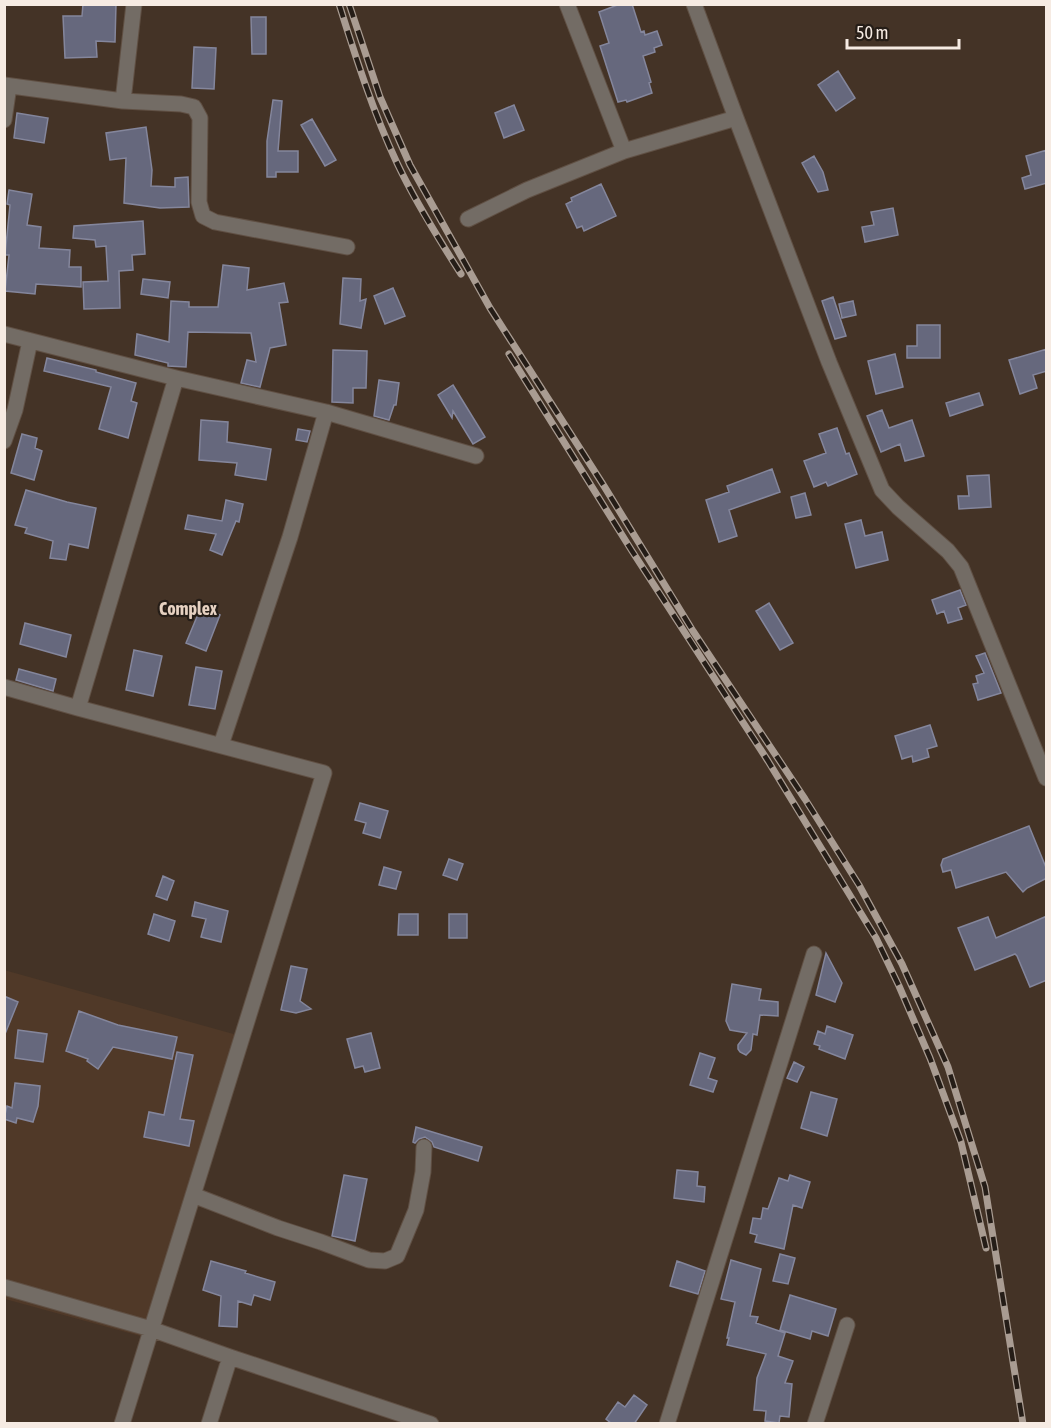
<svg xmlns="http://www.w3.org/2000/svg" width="1051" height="1428" font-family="'Asap Condensed',sans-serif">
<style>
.built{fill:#503928}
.building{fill:#66687d;stroke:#84869c;stroke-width:1.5}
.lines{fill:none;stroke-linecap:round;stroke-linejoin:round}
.minor-casing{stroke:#605044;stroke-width:17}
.minor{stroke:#736c65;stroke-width:15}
.rail-casing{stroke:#a99c92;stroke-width:7}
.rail{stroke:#251d17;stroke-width:4.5;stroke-dasharray:14;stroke-linecap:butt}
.labels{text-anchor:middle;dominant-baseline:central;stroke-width:4.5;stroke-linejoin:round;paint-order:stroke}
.quarter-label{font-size:18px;font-weight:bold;fill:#e6d1c1;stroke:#251d17}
</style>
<rect width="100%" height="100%" fill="#443326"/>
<path class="built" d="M 4,970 L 237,1035 L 144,1337 L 5,1299 Z"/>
<path class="building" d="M 83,4 L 116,4 L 115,42 L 96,41 L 97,57 L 65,58 L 63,16 L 82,16 Z
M 620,4 L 632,4 L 641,32 L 644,31 L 645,35 L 657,31 L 662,45 L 654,48 L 655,52 L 643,56 L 651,82 L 649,83 L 652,93 L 627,102 L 626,100 L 618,102 L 600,46 L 609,43 L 599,12 Z
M 251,17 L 266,17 L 266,54 L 252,54 Z
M 194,47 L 216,48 L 214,89 L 192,88 Z
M 838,71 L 855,98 L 836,111 L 818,85 Z
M 273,100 L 282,101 L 278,151 L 298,151 L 298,172 L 276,172 L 276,177 L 267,177 L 267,141 Z
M 514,105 L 524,130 L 504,138 L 495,113 Z
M 17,113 L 48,118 L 44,143 L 14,138 Z
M 312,119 L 336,160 L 325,166 L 301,125 Z
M 146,127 L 152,170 L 151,186 L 175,187 L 175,178 L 188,177 L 189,207 L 160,208 L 124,203 L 126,158 L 110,160 L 106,133 Z
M 1047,150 L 1047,183 L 1025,189 L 1022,178 L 1031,175 L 1026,156 Z
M 814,156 L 823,172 L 828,190 L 818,192 L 802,163 Z
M 601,184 L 616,216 L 584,231 L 582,226 L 577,228 L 566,204 L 572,201 L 571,198 Z
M 9,190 L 32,194 L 27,225 L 41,227 L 39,248 L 70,250 L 69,267 L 81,267 L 81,287 L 36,284 L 35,294 L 5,291 L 9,255 L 5,255 L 10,205 L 7,204 Z
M 893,208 L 898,235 L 865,242 L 862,227 L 874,225 L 871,212 Z
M 143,221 L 145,254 L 132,255 L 133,270 L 119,271 L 120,308 L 84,309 L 83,282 L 108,281 L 106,246 L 96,247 L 95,240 L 73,238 L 74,226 Z
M 223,265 L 249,268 L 247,290 L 284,283 L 288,302 L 279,303 L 286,345 L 270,348 L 260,387 L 241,383 L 247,360 L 256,362 L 251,333 L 188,332 L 186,367 L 168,366 L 168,363 L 135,355 L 137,334 L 169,342 L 171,301 L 189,302 L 189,307 L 218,307 Z
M 343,278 L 361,279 L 360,301 L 366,299 L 361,328 L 340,324 Z
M 143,279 L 170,282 L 168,298 L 141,294 Z
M 393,288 L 405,316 L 385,324 L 374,296 Z
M 833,297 L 846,336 L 835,339 L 822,301 Z
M 853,301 L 856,315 L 842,318 L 839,304 Z
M 917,325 L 940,325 L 940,358 L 907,358 L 907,346 L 917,346 Z
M 1047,349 L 1047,371 L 1033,375 L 1037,388 L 1020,394 L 1009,360 Z
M 333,350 L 367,351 L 366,388 L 353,388 L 353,403 L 332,402 Z
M 895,354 L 903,387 L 876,394 L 868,361 Z
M 47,358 L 96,370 L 96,372 L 136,383 L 131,401 L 137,403 L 128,438 L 99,429 L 111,387 L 44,371 Z
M 379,380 L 399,383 L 396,405 L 394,405 L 389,420 L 374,416 Z
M 453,385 L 485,437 L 473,444 L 453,411 L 452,418 L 438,395 Z
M 979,393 L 983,405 L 950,416 L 946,403 Z
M 882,410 L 889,428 L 912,420 L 924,456 L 905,461 L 900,444 L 881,452 L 867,416 Z
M 201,420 L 228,422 L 227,442 L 271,449 L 266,480 L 235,475 L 237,463 L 199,460 Z
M 837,428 L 846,454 L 849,453 L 857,474 L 828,486 L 826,482 L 814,487 L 804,461 L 826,453 L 819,434 Z
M 298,429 L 310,431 L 307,442 L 296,440 Z
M 22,434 L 37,438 L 35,448 L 42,451 L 34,480 L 11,473 Z
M 772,469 L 780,492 L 729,510 L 737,536 L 719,542 L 706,500 L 729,492 L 727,486 Z
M 989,475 L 991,507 L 959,509 L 958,496 L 969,496 L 967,476 Z
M 26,490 L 67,502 L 96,508 L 88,548 L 69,544 L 66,560 L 50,558 L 53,541 L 25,533 L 27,528 L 15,525 Z
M 805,493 L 811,515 L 796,518 L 791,497 Z
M 226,500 L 243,504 L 239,522 L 236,521 L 222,555 L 210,550 L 216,534 L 185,529 L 188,515 L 222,521 Z
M 861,520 L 865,536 L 882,532 L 888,560 L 856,568 L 845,524 Z
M 960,590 L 966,605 L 958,608 L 962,619 L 948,623 L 944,611 L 937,614 L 932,600 Z
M 769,603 L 793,643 L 780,650 L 756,611 Z
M 201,607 L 220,615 L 206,651 L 186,643 Z
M 25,623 L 71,635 L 66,657 L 20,644 Z
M 134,650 L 162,656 L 153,696 L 126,690 Z
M 985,653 L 1001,693 L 978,700 L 973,684 L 978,683 L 976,676 L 984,673 L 976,656 Z
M 196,667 L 222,671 L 215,709 L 189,705 Z
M 19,669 L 56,679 L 53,691 L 16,680 Z
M 930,725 L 937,746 L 927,749 L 929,757 L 913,762 L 912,756 L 902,759 L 895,736 Z
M 360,803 L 388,811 L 380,838 L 363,833 L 366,823 L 355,820 Z
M 1029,826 L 1047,870 L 1047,878 L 1027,888 L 1023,892 L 1006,872 L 956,888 L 951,870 L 943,872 L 941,865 L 943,859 Z
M 449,859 L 463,864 L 457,880 L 443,875 Z
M 384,867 L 401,872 L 396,889 L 379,885 Z
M 163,876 L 174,881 L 167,900 L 156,896 Z
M 195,902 L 228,911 L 221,942 L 201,937 L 206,919 L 192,916 Z
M 154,914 L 175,921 L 169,941 L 148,934 Z
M 399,914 L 418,914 L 418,935 L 398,935 Z
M 449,914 L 467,914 L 467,938 L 449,938 Z
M 1047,916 L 1047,980 L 1030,987 L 1017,956 L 1015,954 L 975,970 L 958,928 L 988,917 L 996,938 Z
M 826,953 L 842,983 L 835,1002 L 816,995 Z
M 291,966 L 307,969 L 300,1001 L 311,1009 L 296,1013 L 281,1010 Z
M 732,984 L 761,989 L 759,1000 L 778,1002 L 778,1016 L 760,1015 L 757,1035 L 753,1034 L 751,1050 L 746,1055 L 740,1052 L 738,1049 L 738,1045 L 747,1033 L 730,1030 L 726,1021 Z
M 4,996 L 18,1002 L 5,1034 L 4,1034 Z
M 79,1011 L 118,1025 L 177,1037 L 172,1059 L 113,1047 L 98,1069 L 87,1061 L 88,1059 L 66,1051 Z
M 827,1026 L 853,1035 L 845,1059 L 819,1049 L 820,1046 L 814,1044 L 818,1031 L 825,1034 Z
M 18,1030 L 47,1034 L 43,1062 L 15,1058 Z
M 371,1033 L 380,1068 L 365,1072 L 363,1066 L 355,1068 L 347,1039 Z
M 177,1052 L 193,1055 L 180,1119 L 194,1121 L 189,1146 L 144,1137 L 149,1112 L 164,1115 Z
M 700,1053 L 715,1058 L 708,1078 L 717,1081 L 713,1092 L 690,1085 Z
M 794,1062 L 804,1067 L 797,1082 L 787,1078 Z
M 15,1083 L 40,1086 L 38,1106 L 33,1122 L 17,1118 L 16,1123 L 4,1119 L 7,1106 L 12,1108 Z
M 811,1092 L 837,1099 L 827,1136 L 801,1128 Z
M 416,1127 L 482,1147 L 478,1161 L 434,1147 L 432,1142 L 425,1137 L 419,1139 L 415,1143 L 413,1142 Z
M 677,1170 L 698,1172 L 697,1186 L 705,1187 L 704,1202 L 674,1198 Z
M 344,1175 L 367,1179 L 355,1241 L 332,1236 Z
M 790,1175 L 810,1182 L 802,1208 L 793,1205 L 784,1249 L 755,1242 L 757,1235 L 750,1233 L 753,1218 L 761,1219 L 763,1208 L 768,1209 L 779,1178 L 788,1181 Z
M 780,1254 L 795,1258 L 788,1284 L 773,1281 Z
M 731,1260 L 761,1269 L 750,1316 L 758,1317 L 756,1323 L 785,1333 L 778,1356 L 793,1361 L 785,1383 L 792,1384 L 789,1417 L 780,1416 L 779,1423 L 765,1421 L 766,1411 L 754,1410 L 757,1378 L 766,1354 L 727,1345 L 729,1338 L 727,1338 L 735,1302 L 721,1299 Z
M 211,1261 L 246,1271 L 245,1273 L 275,1282 L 270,1300 L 254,1295 L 251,1305 L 238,1301 L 237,1327 L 219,1326 L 221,1296 L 203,1290 Z
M 677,1261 L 705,1271 L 698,1294 L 670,1286 Z
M 790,1295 L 836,1309 L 828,1336 L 812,1331 L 810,1339 L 780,1330 Z
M 634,1395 L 647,1405 L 634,1424 L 612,1424 L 606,1419 L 618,1402 L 625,1407 Z"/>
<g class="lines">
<defs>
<path id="minor" d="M 567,4 L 624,151
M 694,4 L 736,118 L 829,362 L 882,490 L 898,507 L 948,551 L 961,567 L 1046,778
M 4,85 L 123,101 L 181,104 L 194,107 L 200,118 L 199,202 L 203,216 L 215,222 L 347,247
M 123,101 L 134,4
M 4,120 L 9,86
M 468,219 L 527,190 L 624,151 L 736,118
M 4,334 L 176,378 L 326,412 L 476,456
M 4,441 L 15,410 L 30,341
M 4,687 L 78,708 L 324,773 L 122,1424
M 78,708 L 176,378
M 221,745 L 290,537 L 326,412
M 193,1195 L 278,1228 L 321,1242 L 369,1260 L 385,1261 L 397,1256 L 416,1210 L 423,1172 L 424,1147
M 4,1287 L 151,1329 L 230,1357 L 431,1424
M 209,1424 L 230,1357
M 667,1424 L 814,954
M 815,1424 L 847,1325"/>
</defs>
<use href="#minor" class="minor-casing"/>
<use href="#minor" class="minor"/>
<defs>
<path id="rail" d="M 339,4 C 356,58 373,112 397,163 C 415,201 438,238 461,274
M 349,4 L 380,97 L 410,165 L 490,308 L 604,486 L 693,631 L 805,799 L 859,885 L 902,964 L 948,1067 L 985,1187 L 1023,1424
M 509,354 L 632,551 L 768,761 L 876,938 L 899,986 L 930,1058 L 961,1142 L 986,1248"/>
</defs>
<use href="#rail" class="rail-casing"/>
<use href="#rail" class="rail"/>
</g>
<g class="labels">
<g class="quarter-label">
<text x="188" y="608">Complex</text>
</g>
</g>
<rect width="1051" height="1428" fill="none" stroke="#f6ebe3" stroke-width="12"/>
<path d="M847 39v9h112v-9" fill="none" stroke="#f6ebe3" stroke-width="3"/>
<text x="856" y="39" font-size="18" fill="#f6ebe3" stroke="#251d17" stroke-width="4.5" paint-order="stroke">50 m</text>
</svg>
